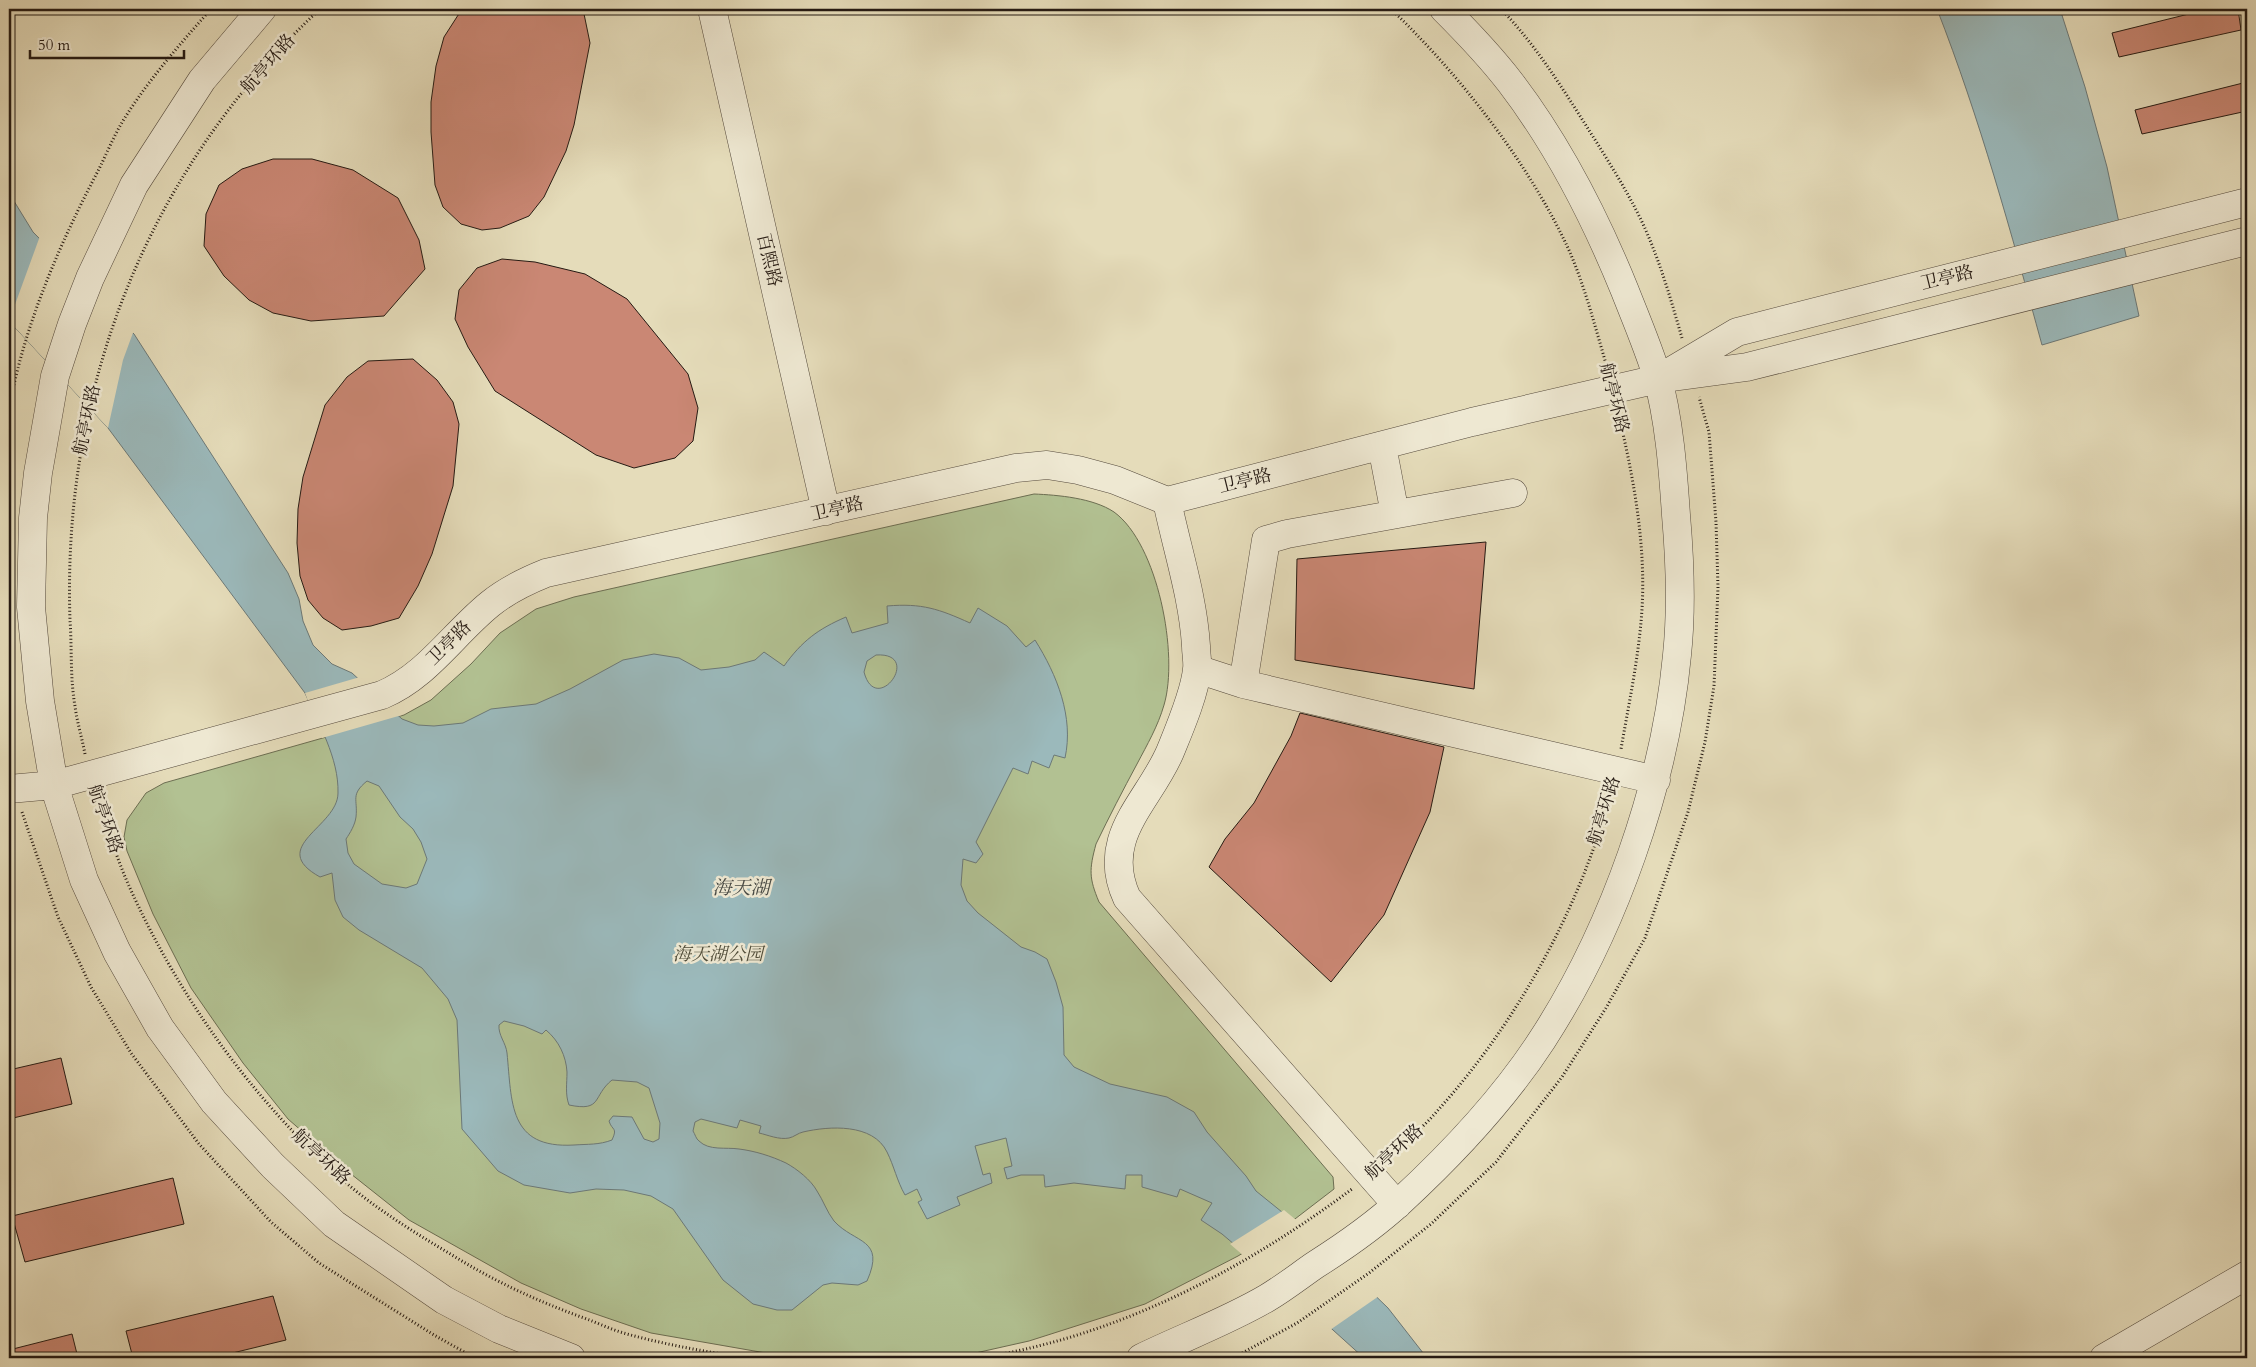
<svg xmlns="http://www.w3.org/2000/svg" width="2256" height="1367" font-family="Cardo,'Noto Serif SC',serif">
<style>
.green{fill:#b2c192;stroke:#6c6e52}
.water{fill:#9bb9bb;stroke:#6c7978;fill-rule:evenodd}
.pier{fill:#e5dcba}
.building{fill:#ca8774;stroke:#251a13}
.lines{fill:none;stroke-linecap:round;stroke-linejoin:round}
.minor-casing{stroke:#554a3d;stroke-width:29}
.path{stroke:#251a13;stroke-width:3;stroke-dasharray:1 2.5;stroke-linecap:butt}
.minor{stroke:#eee8d2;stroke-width:28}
.labels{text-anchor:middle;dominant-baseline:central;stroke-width:5;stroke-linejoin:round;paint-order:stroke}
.street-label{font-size:18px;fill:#251a13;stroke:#eee8d2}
.park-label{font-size:18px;font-style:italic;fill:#4f4c39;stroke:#eee8d2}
.water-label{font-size:19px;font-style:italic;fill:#484a45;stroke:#eee8d2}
</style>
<rect width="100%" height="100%" fill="#e5dcba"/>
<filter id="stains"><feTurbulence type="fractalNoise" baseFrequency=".004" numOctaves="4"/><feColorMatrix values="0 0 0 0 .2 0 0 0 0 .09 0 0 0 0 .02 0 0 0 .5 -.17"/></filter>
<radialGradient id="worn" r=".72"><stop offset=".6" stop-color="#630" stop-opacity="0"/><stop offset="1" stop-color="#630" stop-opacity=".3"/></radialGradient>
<path class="green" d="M 1034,494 C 1058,495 1093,498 1114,512 C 1158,544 1179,655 1164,705 C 1158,726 1147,745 1137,764 C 1123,790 1109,817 1096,844 C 1089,870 1089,878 1099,902 L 1333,1177 L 1334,1189 L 1278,1232 L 1238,1256 L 1145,1304 L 1029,1341 L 971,1354 L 904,1358 L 811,1358 L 783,1356 L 651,1333 L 581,1309 L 521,1283 L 409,1220 L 351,1174 L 288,1119 L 243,1063 L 191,988 L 153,914 L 127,851 L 124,837 L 127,820 L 146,793 L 164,783 L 404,715 L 431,700 L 471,664 L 500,633 L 536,609 L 574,597 Z"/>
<path class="water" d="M 1937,9 L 2060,9 L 2085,87 L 2107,167 L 2139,316 L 2042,345 C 2011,232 1980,119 1937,9 Z
M 9,193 L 33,232 L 134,334 L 288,573 L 299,599 L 303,621 L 313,645 L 332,664 L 352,673 L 402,719 L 418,725 L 434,726 L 463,723 L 491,709 L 536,704 L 570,689 L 623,660 L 654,654 L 679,658 L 701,670 L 729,667 L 755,660 L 764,652 L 784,666 C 802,641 818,629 846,617 L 852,633 L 888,623 L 887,606 C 922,603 939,609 970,623 L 978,608 L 1007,626 L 1026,647 L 1035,640 C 1057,675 1074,717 1065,758 L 1054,755 L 1049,768 L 1032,761 L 1028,774 L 1013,768 L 976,842 L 983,854 L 976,863 L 963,859 L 961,885 L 967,901 L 978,913 L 1021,947 L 1035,952 L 1047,959 L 1056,982 L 1063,1007 L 1064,1055 L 1074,1067 L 1110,1084 L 1167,1097 L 1194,1112 L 1207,1132 L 1246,1176 L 1256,1191 L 1324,1246 L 1388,1308 L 1427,1358 L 1364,1358 L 1292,1293 L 1222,1234 L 1201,1220 L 1212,1203 L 1180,1189 L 1177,1197 L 1142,1187 L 1142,1175 L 1126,1175 L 1125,1189 L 1074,1183 L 1045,1187 L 1044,1175 L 1021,1175 L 1007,1179 L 1004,1168 L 1012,1166 L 1006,1138 L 975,1146 L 983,1175 L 990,1173 L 992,1183 L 957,1197 L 960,1205 L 927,1219 L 918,1202 L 922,1200 L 917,1189 L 905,1195 C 897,1181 894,1166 887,1152 C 873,1123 829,1126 803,1132 C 798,1133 794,1137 789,1138 C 779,1140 768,1135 759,1133 L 761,1126 L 740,1120 L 737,1128 L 701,1119 L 695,1122 L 693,1131 C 695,1134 696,1139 699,1141 C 709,1151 726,1147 739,1149 C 755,1151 771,1156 786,1163 C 797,1169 811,1180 817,1191 C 823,1200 827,1212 834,1221 C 855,1244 886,1238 867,1281 L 858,1285 L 832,1283 L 823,1285 L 792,1310 L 777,1310 L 753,1304 L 723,1280 L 673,1209 L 651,1196 L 624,1190 L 596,1189 L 570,1193 L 524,1185 L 498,1171 L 462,1129 L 457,1020 L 448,999 L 422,968 L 359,930 L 343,917 L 335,900 L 332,873 L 320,877 C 266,847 338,827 338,793 C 339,758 318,723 305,693 L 108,428 L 9,321 ZM 876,655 C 924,652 876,718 864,672 L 867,661 ZM 367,781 L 379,786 L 400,817 L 413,829 L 421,842 L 427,859 L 417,884 L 406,888 L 382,884 L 354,864 L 348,853 L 346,839 C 350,833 355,825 356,817 C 358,799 350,795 367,781 ZM 504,1021 L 524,1026 L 542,1034 L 546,1030 C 559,1041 566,1056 567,1072 C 567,1084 565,1094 569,1105 C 603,1112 592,1096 612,1080 L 637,1082 L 649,1088 L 660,1123 L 659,1139 L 653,1142 L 644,1139 L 632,1117 L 613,1116 L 609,1121 C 612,1131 618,1127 612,1140 C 599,1145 588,1144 574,1145 C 508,1149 512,1102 507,1053 C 506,1043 498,1035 499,1025 Z"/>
<path class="pier" d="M 40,236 L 134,330 L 123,360 L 108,428 L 9,321 Z
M 360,677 L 402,715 L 322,738 L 305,693 Z
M 1284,1210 L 1325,1244 L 1379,1296 L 1330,1330 L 1230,1244 Z"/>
<path class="building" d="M 462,9 L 583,9 L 590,43 L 574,125 L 566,151 L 544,197 L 529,216 L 500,228 L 482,230 L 461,224 L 443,207 L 435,185 L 431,132 L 431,102 L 436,66 L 444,37 Z
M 2209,9 L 2238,9 L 2241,30 L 2119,57 L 2112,33 Z
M 2247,82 L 2247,111 L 2142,134 L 2135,110 Z
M 273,159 L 312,159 L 353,170 L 398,198 L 419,240 L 425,269 L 384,316 L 311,321 L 273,313 L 249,300 L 224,276 L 204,246 L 206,214 L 219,185 L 242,169 Z
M 502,259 L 535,262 L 585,274 L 627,299 L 688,374 L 698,408 L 693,441 L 675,458 L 634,468 L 596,455 L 495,391 L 468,347 L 455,319 L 459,290 L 477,268 Z
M 413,359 L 437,380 L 453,402 L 459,424 L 453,486 L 432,554 L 418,586 L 399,618 L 371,626 L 342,630 L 323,618 L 308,600 L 300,576 L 297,543 L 298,509 L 303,477 L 325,405 L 347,377 L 368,361 Z
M 1486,542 L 1474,689 L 1295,660 L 1297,559 Z
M 1300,713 L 1444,747 L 1430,812 L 1384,915 L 1331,982 L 1209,867 L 1225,839 L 1254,803 L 1291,736 Z
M 61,1058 L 72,1104 L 9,1119 L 9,1070 Z
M 173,1178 L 184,1224 L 25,1262 L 12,1216 Z
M 273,1296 L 286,1340 L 212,1358 L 133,1358 L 126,1331 Z
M 72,1334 L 78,1358 L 9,1358 L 9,1350 Z"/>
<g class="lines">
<defs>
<path id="minor" d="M 262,9 L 202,80 L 134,185 L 90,278 L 72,324 L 55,376 L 38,473 L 33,518 L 31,607 L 40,701 L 54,785 L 84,880 L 117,952 L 160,1028 L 214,1102 L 273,1166 L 334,1224 L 444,1300 L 499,1329 L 571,1358
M 712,9 L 826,511
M 1668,373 L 1737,332 L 2247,202
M 1382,446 L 1395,514
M 1167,501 C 1177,549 1193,597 1196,646 C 1196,654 1198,662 1197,669 C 1195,693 1179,730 1170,752 C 1148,803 1099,837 1127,898 L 1397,1205
M 1197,669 L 1243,684 L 1656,780
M 1243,684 L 1266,540 L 1287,534 L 1513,493
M 9,789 L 54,785 L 382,695 C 427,676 453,634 490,604 C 507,590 526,581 546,573 L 1016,468 L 1047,465 L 1078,470 L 1115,480 L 1167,501 L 1472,422 L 1658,379 L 1747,367 L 2247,241
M 1141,1358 C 1182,1338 1228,1321 1267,1298 C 1284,1288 1299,1276 1315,1265 C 1345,1246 1375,1225 1401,1201 C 1453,1153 1503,1100 1542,1040 C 1613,931 1665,784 1677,655 C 1682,608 1680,561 1676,515 C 1673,470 1669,418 1657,376 C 1648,347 1636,319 1625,291 C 1595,217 1559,146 1510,82 C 1490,56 1467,32 1444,9
M 2104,1358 L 2247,1275"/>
</defs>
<use href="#minor" class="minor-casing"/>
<path class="path" d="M 1391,9 C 1459,74 1528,162 1568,248 C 1585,286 1595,327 1607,367
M 1501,9 C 1532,41 1556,78 1580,116 C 1602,151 1625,186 1643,224 C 1660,261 1671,300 1682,338
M 9,409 C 24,326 59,245 98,171 C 107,153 115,133 126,116 C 150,78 181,43 211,9
M 1618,412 C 1633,475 1646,543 1642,609 C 1639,656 1629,703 1621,749
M 85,754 C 82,738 77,722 75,706 C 70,678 72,648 70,620 C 62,387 148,169 320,9
M 97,796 C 107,826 116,857 129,886 C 178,995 248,1093 336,1174 C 371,1206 412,1231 452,1255 C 494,1281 537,1301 584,1318 C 598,1323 612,1330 627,1334 C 667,1345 707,1352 748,1358
M 22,812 L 58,917 L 91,987 L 131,1053 L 199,1144 L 271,1222 L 319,1263 L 434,1335 L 475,1358
M 1387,1159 C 1404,1143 1424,1127 1439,1109 C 1518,1021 1581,906 1611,792
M 978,1358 C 1114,1338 1242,1271 1352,1189
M 1233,1358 L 1297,1323 L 1369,1273 L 1431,1224 L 1496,1162 L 1562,1077 L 1606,1008 L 1645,938 L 1688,812 L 1705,742 L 1714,686 L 1718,587 L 1716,522 L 1709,432 L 1699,397"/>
<use href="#minor" class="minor"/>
</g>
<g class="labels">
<g class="street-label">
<text transform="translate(268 64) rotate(-49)">航亭环路</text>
<text transform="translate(769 260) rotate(77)">百熙路</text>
<text transform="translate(1947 278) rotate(-14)">卫亭路</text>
<text transform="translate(1614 398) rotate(76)">航亭环路</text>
<text transform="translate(87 420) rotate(-78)">航亭环路</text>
<text transform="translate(1245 481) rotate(-14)">卫亭路</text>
<text transform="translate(837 509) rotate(-13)">卫亭路</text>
<text transform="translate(449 643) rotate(-45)">卫亭路</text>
<text transform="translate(1604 811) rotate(-73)">航亭环路</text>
<text transform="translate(105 819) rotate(71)">航亭环路</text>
<text transform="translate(1394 1152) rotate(-43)">航亭环路</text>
<text transform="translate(321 1157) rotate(43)">航亭环路</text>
</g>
<g class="park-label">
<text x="718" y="954">海天湖公园</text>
</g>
<g class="water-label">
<text x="741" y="888">海天湖</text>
</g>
</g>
<rect width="2256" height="1367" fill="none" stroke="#e5dcba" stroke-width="30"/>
<rect x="10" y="10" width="2236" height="1347" fill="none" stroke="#251a13" stroke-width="2.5"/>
<rect x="15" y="15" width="2226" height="1337" fill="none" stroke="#251a13"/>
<path d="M30 50v8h154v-8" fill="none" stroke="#251a13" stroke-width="2.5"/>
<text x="38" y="50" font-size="15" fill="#251a13" stroke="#eee8d2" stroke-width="4" paint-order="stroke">50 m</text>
<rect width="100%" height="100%" filter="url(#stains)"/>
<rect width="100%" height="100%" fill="url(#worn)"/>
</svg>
